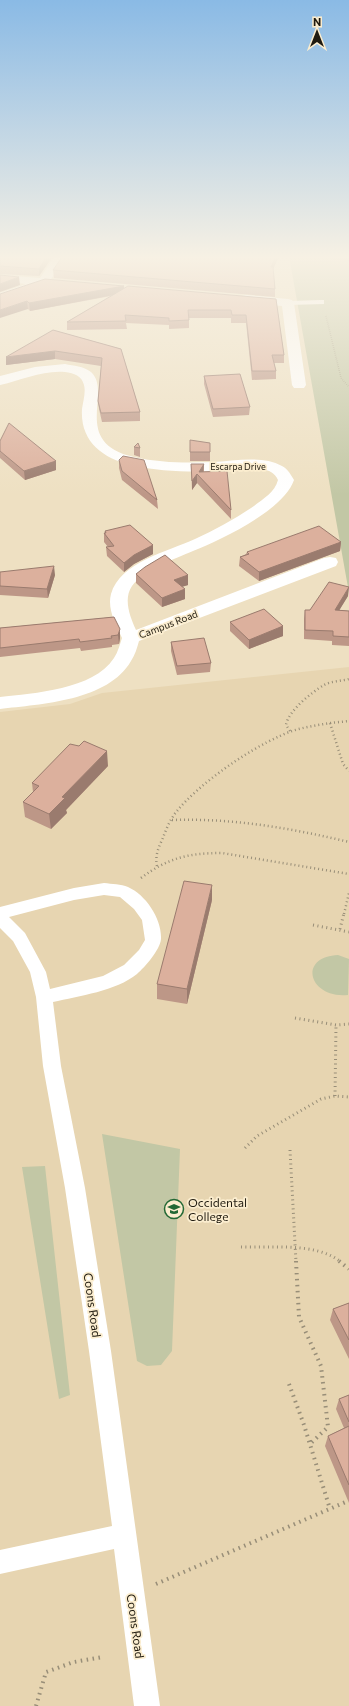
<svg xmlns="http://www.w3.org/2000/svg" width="349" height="1706" font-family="Commissioner,sans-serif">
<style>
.built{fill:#e7d5b1}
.green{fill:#c2c7a5}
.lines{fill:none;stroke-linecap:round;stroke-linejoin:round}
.path-far3{stroke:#988e78;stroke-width:1.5;stroke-dasharray:0.5 1.5;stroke-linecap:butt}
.path-far2{stroke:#988e78;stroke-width:2.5;stroke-dasharray:1 3;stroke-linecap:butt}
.path-far1{stroke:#988e78;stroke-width:3;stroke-dasharray:1 3.5;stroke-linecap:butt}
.path{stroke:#988e78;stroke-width:4;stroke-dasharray:1.5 4.5;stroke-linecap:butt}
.lane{fill:#fff;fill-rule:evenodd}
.street{fill:#fff;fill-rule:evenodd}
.wall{fill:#bd9787}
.shaded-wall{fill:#9a7b6e}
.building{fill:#dcb09d;stroke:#9a7b6e}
.labels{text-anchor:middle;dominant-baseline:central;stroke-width:3.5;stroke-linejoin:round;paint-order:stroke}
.far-street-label{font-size:9px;fill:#201b10;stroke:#fbedcf}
.street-label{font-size:10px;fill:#201b10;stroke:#fbedcf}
.near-poi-label{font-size:12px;fill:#201b10;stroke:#fbedcf;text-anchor:start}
.near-street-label{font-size:12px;fill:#201b10;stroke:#fbedcf}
</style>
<rect width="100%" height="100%" fill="#eee0c2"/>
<path class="built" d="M 349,667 L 349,1706 L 0,1706 L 0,712 L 70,704 L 102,693 Z"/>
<path class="green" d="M 289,256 L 349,256 L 349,593 Z
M 338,955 L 349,959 L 348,995 C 309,999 297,957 338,955 Z
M 102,1134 L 180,1149 L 172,1351 L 161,1365 L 147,1366 L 137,1361 Z
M 45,1166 L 70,1395 L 59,1399 L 22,1167 Z"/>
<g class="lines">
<path class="path-far3" d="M 326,316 L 341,378 L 349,387"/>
<path class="path-far2" d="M 330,723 L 349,721
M 290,731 L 286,725 C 288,711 312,692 324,685 C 331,681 342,681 349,679
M 172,820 C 233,818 290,828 349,842
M 157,866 C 155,856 158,849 162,840 C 166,830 170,819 177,811 C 200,783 248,750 280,736 C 296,728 313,726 330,723 L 343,764 L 349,771
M 141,878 C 168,858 188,853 222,853 L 349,874
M 344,914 L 349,893"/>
<path class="path-far1" d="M 313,925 L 349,932
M 340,929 L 344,913
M 295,1018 L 336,1025 L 349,1024
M 335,1096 L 336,1025
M 245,1148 L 257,1136 L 321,1099 L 335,1096 L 349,1097
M 290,1150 L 296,1262
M 241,1247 C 272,1248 316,1242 341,1262"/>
<path class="path" d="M 296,1261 L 299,1317 L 321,1366 L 328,1427 L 310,1444
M 339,1261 L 349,1269
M 289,1384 L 304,1425 L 330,1509
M 156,1584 L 348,1501
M 36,1706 L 46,1672 L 74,1662 L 103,1657"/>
<path class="lane" d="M 321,300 L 324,300 L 324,304 L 288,305 L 284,303 L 288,301 Z
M 104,883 C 112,884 121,884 128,887 C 146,895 162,919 161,939 C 160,950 145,967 137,974 C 116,991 79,996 53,1002 L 61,1066 L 85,1188 L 111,1351 L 160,1706 L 134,1706 L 114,1549 L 0,1574 L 0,1550 L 112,1526 L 89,1351 L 65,1188 L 43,1066 L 36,997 L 30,972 L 13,941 L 0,928 L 0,907 L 74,888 ZM 104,895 L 120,897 L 134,909 L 142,920 L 145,940 L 139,950 L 124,965 L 103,976 L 50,989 L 46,972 L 25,933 L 9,917 L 74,900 Z"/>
<path class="street" d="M 55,256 L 67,256 L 51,279 L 71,282 L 73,284 L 71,286 L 44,285 L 0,301 L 0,293 L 26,284 L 0,281 L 0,275 L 40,278 Z
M 246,295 L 288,299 L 292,300 L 294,303 L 306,385 L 304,388 L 294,388 L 292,385 L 282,306 L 242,302 L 240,299 L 242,296 Z
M 65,364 C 74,366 83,366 91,372 C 113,392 70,442 134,457 C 160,463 187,463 213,462 C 235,461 262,455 282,466 C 288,469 291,475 294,480 C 284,510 221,540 193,551 C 175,559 144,569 132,586 C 123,599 130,617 136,630 L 324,558 L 330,557 L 336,558 L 338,562 L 336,566 L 139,641 C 137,648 135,655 131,661 C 108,701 41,704 0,709 L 0,697 C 34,693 93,690 114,658 C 118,652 120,644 122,638 C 116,625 107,609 111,594 C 120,562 169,551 195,539 C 215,530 235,519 254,506 C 263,499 275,492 278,480 C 275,473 269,470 261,469 C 248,467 235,470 222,471 C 191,472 161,472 131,465 C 102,458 80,441 82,409 C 83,402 86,392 84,385 C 82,376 74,373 65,372 C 43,370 22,380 0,385 L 0,376 L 4,375 L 35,367 Z"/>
</g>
<path class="wall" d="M 0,256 L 53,256 L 39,276 L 0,274 Z
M 279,256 L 273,268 L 275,289 L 275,297 L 54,278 L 53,270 Z
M 330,256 L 349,256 L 349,261 L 330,259 Z
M 124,286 L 124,289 L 276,299 L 284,355 L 284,363 L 274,363 L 276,371 L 276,379 L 252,380 L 246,323 L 231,323 L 231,318 L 189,318 L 189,328 L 169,329 L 169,325 L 126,323 L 127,329 L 67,330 L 67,322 L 111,296 L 30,311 L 28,309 L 0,294 Z
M 53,330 L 121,349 L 140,412 L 140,421 L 102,422 L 99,409 L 98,401 L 101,366 L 55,359 L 6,365 Z
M 204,376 L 250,407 L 249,415 L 213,417 L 204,384 Z
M 190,440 L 210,452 L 210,461 L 190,461 Z
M 0,441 L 56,461 L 56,470 L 25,480 L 0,458 Z
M 134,447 L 140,448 L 140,457 L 134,455 Z
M 119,460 L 157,500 L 158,509 L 122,480 L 119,468 Z
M 191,464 L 204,464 L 204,472 L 231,510 L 231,519 L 197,483 L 192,490 Z
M 105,531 L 153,545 L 153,554 L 134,564 L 124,572 L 107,556 L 106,547 L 108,547 L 104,542 L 104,533 L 105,533 Z
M 341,542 L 340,551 L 259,581 L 239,566 L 240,557 L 246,554 L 247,552 Z
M 0,572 L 55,575 L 48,598 L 0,595 Z
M 136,574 L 188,575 L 188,585 L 182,587 L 185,599 L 162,607 L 136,583 Z
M 348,596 L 339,610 L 349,611 L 349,646 L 332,645 L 332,641 L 304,639 L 304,619 L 305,610 L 310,610 Z
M 114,617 L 120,638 L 119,644 L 112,645 L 112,647 L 81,651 L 80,648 L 0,657 L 0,628 Z
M 230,622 L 283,626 L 283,636 L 249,649 L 230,631 Z
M 171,642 L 211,663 L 210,672 L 177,675 L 171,651 Z
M 108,766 L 66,810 L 67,813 L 51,829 L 25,817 L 23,802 L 33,792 L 32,783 Z
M 212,900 L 187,1004 L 157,999 L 157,984 Z
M 349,1303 L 349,1359 L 330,1320 L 333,1309 Z
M 349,1395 L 349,1503 L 325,1446 L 328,1436 L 344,1428 L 336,1409 L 339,1399 Z"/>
<path class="shaded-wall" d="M 47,256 L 53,256 L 39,276 L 39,269 Z
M 276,256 L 279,256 L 271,274 L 271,267 Z
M 19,277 L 20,285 L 0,292 L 0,284 Z
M 124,286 L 124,293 L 30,311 L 29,303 Z
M 27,301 L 28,309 L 0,318 L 0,310 Z
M 55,351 L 55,359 L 6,365 L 6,357 Z
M 56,461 L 56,470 L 25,480 L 24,471 Z
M 204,464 L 203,473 L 199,472 Z
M 197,474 L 197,483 L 192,490 L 192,481 Z
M 341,542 L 340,551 L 259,581 L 259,572 Z
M 153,545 L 153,554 L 134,564 L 124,572 L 124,563 L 134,555 Z
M 54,566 L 55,575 L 48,598 L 47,589 Z
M 188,575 L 188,585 L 174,589 L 174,580 Z
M 349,587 L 348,596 L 334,619 L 335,610 Z
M 185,589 L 185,599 L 162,607 L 162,598 Z
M 283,626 L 283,636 L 249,649 L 249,640 Z
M 120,629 L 120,638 L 119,644 L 118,635 Z
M 107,751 L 108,766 L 66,810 L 67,813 L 51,829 L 49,814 L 62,797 Z
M 212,885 L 212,900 L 187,1004 L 187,989 Z"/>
<path class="building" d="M 0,256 L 47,256 L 39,269 L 0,266 Z
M 63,256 L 276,256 L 271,267 L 273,267 L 275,289 L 53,270 Z
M 0,275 L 19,277 L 0,284 Z
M 45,279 L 124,286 L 29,303 L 27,301 L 0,310 L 0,294 Z
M 128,286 L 276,299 L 284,355 L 272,355 L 276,371 L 252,371 L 246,315 L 232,315 L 231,310 L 188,310 L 189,320 L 169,321 L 169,318 L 125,315 L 126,321 L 67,322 Z
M 53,330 L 121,349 L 140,412 L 101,413 L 98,401 L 102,358 L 55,351 L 6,357 Z
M 240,374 L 250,407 L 213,409 L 204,376 Z
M 9,423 L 56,461 L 24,471 L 0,451 L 0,441 Z
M 190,440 L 210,443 L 210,452 L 190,452 Z
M 138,443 L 140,448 L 134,447 Z
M 123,456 L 144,460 L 157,500 L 122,471 L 119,460 Z
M 191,464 L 204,464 L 199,472 L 227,471 L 231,510 L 197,474 L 192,481 Z
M 130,525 L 153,545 L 134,555 L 124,563 L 106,547 L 114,546 L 104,533 L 106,533 L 105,531 Z
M 319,526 L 341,542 L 259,572 L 240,557 L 249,554 L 247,552 Z
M 165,555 L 188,575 L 174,580 L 185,589 L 162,598 L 136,574 L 145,567 Z
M 54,566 L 47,589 L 0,586 L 0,572 Z
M 329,582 L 349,587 L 335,610 L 349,611 L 349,637 L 333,636 L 333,631 L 305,630 L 305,610 L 310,610 Z
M 264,609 L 283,626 L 249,640 L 230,622 Z
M 114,617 L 120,629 L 118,635 L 111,636 L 112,638 L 80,642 L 79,639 L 0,648 L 0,628 Z
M 204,638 L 211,663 L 177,666 L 171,642 Z
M 84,741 L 107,751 L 62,797 L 65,798 L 49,814 L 23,802 L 39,786 L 32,783 L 70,744 L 79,746 Z
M 184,881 L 212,885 L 187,989 L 157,984 Z
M 349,1303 L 349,1340 L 333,1309 Z
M 349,1395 L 349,1422 L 339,1399 Z
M 349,1426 L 349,1485 L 328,1436 Z"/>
<linearGradient id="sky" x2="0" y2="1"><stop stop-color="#8abae5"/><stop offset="0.52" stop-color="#f7f1e4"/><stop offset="1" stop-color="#f7f1e4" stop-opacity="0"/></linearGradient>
<rect width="349" height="495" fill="url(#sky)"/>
<defs>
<symbol id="university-ring" viewBox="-11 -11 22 22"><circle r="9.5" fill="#fbedcf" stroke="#226834" stroke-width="1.5"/><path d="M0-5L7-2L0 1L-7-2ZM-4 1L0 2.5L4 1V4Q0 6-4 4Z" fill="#226834"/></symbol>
</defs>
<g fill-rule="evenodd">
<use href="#university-ring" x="163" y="1198" width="22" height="22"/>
</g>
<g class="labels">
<g class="far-street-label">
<text x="238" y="466">Escarpa Drive</text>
</g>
<g class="street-label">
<text transform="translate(168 624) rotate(-21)">Campus Road</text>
</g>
<g class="near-poi-label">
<text x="188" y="1202">Occidental<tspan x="188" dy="14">College</tspan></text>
</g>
<g class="near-street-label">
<text transform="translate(93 1305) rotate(82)">Coons Road</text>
<text transform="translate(136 1626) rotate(82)">Coons Road</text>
</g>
</g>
<g transform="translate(317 32)" stroke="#fbedcf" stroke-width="3" paint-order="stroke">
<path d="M0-3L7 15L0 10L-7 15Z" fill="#201b10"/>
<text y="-6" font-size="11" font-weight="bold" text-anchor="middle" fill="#201b10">N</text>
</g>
</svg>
